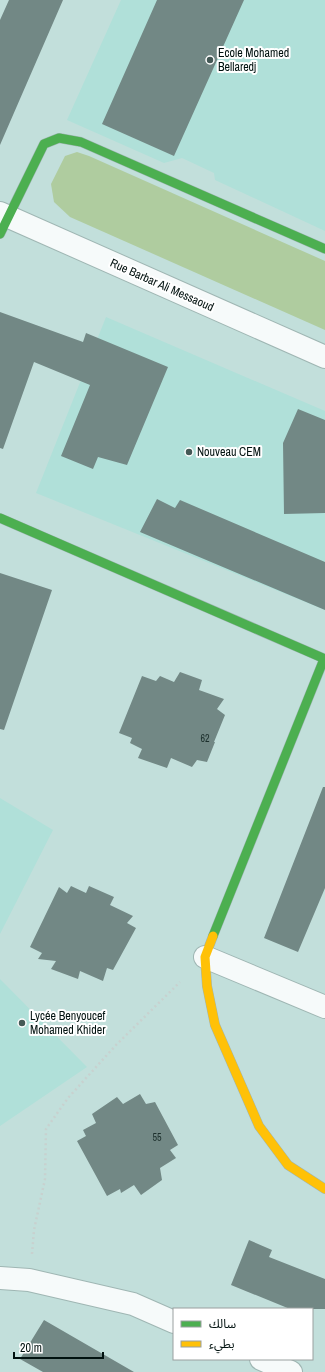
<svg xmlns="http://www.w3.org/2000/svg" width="325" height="1372" font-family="'Archivo Narrow','Noto Sans Arabic',sans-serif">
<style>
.built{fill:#b0e0d9}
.green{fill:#afcc9f}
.building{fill:#728885}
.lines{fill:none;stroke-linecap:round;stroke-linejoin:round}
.street-casing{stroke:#9fb6b3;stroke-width:24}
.fast-casing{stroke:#9fb6b3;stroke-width:10}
.slow-casing{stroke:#9fb6b3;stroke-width:10}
.path{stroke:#c8d1cf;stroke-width:2.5;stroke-dasharray:2 3;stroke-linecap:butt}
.street{stroke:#f6fafa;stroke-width:22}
.fast{stroke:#4caf50;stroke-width:9}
.slow{stroke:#ffc107;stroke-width:9}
.poi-dot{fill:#445956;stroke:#fff;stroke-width:1.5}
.labels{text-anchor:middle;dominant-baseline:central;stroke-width:4;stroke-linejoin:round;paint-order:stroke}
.number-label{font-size:10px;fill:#1c2f2c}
.poi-label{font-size:12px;fill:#00110f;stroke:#fff;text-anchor:start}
.street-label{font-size:12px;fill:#00110f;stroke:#fff}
</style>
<rect width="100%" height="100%" fill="#c2dfdb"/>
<path class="built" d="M 121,0 L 325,0 L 325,231 L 215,180 L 214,173 L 182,158 L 164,163 L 67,120 Z
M 106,317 L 325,411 L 325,610 L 36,493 Z
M 0,798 L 53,830 L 0,934 Z
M 0,979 L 87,1067 L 0,1126 Z"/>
<path class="green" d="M 77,152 L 89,156 L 325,261 L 325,330 L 70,217 L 54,202 L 51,184 L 65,156 Z"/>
<path class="building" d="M 9,0 L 63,0 L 0,145 L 0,20 Z
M 157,0 L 244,0 L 174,156 L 102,124 Z
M 0,312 L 83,342 L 86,333 L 168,367 L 127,465 L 98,457 L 93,469 L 61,456 L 90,385 L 34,362 L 3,449 L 0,448 Z
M 298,409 L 325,420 L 325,513 L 284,514 L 283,443 Z
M 157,499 L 175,508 L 180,500 L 325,562 L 325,610 L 140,532 Z
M 0,573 L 52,590 L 4,730 L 0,729 Z
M 180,672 L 202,680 L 199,690 L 224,699 L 217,709 L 225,715 L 214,742 L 215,742 L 207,762 L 197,760 L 192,767 L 171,758 L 167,768 L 138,758 L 142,749 L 130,743 L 132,738 L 119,733 L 142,676 L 156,681 L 160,676 L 174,682 Z
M 323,787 L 325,787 L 325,888 L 298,952 L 264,938 Z
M 71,886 L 86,893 L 89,886 L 114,897 L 110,905 L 133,916 L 127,923 L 136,928 L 113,970 L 107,968 L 103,981 L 80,971 L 78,979 L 51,969 L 56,961 L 38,959 L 42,953 L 30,947 L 59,887 L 67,893 Z
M 140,1094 L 146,1104 L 155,1102 L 178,1145 L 170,1150 L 176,1158 L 160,1168 L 162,1180 L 141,1195 L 134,1185 L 121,1193 L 120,1189 L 107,1196 L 77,1141 L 86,1136 L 83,1130 L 96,1123 L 92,1114 L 117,1097 L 123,1104 Z
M 249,1240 L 272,1250 L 269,1257 L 325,1279 L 325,1309 L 290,1309 L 231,1285 Z
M 44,1320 L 134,1372 L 43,1372 L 20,1359 Z"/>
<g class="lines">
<defs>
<path id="street" d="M 0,213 L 325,357
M 205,957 L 325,1007
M 0,1278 L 29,1280 L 133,1304 L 174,1322
M 261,1359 L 291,1372"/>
<path id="fast" d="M 0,234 L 44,144 L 59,138 L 81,142 L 325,249
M 0,518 L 325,659
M 213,936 L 324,659"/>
<path id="slow" d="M 213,936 L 205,957 L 207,986 L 215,1025 L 259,1126 L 288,1165 L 325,1189"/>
</defs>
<use href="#street" class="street-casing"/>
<use href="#fast" class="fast-casing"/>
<use href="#slow" class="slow-casing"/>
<path class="path" d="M 32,1254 L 34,1230 L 45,1179 L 46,1129 L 68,1098 L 116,1045 L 180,982"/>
<use href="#street" class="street"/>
<use href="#fast" class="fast"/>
<use href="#slow" class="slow"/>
</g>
<g class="poi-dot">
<circle cx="210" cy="60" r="4"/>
<circle cx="189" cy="452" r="4"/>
<circle cx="22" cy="1023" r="4"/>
</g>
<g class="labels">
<g class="number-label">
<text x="205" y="738">62</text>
<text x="157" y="1137">55</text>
</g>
<g class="poi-label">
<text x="218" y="53">Ecole Mohamed<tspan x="218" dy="14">Bellaredj</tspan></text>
<text x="197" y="452">Nouveau CEM</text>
<text x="30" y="1016">Lycée Benyoucef<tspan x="30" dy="14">Mohamed Khider</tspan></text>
</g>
<g class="street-label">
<text transform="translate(162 285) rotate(24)">Rue Barbar Ali Messaoud</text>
</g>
</g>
<rect x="173" y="1308" width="140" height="52" fill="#ffffff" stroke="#99a09f"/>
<rect x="181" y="1321" width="20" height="6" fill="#4caf50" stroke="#99a09f"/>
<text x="209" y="1328" font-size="12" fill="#00110f">سالك</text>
<rect x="181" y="1341" width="20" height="6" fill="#ffc107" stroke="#99a09f"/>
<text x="209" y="1348" font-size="12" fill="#00110f">بطيء</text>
<path d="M14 1352v6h89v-6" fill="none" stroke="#00110f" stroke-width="2"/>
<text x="20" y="1352" font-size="12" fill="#00110f" stroke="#ffffff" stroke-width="3" paint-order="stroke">20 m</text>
</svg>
